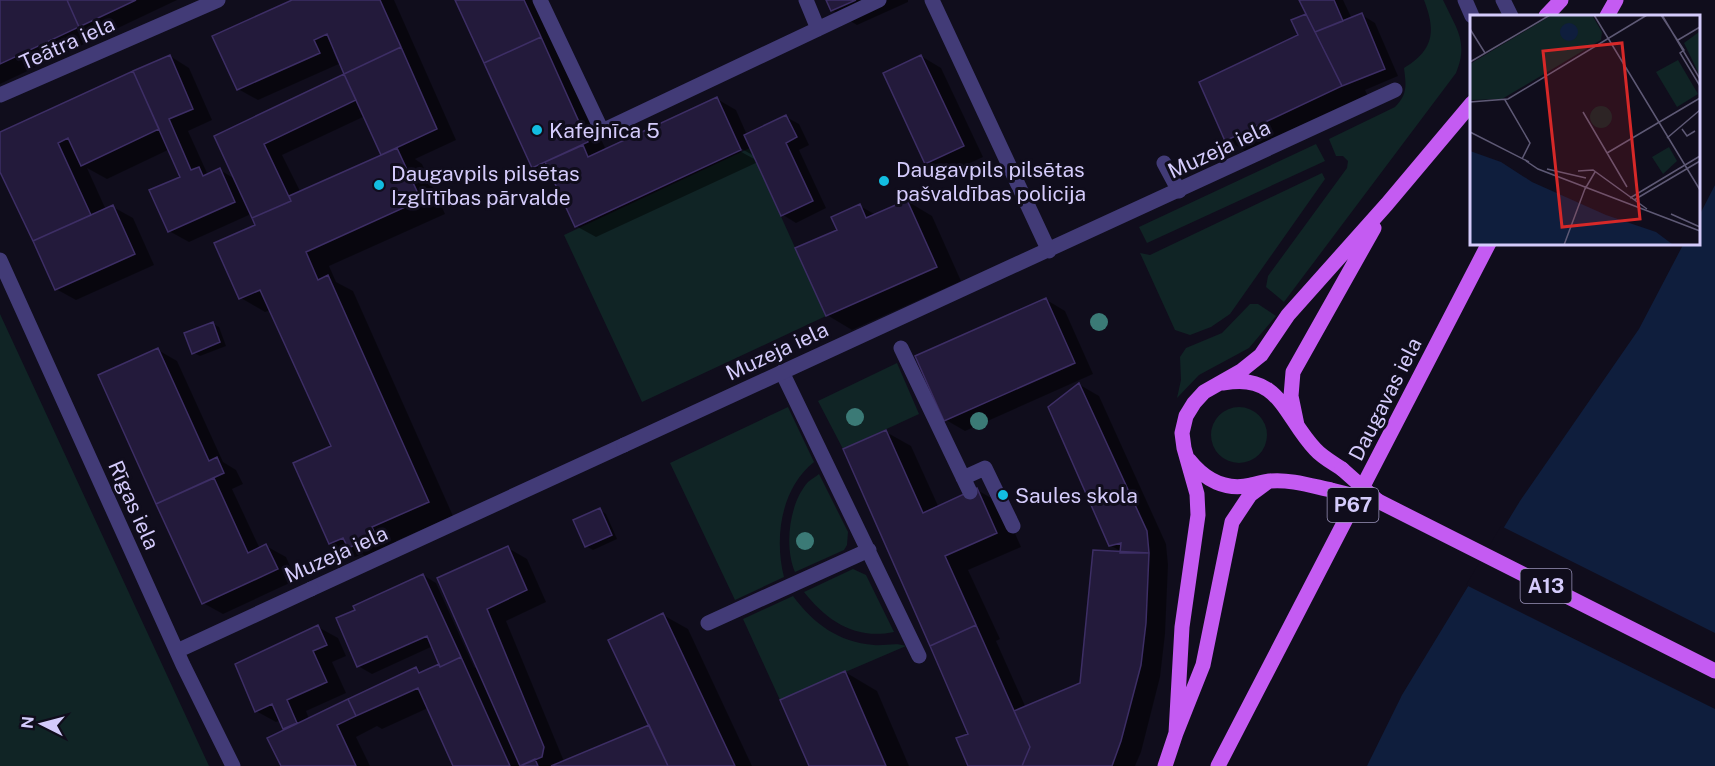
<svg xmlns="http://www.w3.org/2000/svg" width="1715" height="766" font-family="'Public Sans',sans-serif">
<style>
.green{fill:#102425}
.water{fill:#0f1e3d}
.pier{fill:#100d1c}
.shadow{fill:#0007;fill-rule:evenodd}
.building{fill:#231a3b;stroke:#3d2e65;stroke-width:1.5}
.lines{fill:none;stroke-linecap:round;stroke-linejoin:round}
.service{stroke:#423b77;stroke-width:15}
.pedestrian{stroke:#423b77;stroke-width:15}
.minor{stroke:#423b77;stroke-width:15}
.tertiary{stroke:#423b77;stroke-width:15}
.primary{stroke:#c45bf2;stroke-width:15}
.primary-bridge{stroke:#c45bf2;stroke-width:15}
.tree{fill:#3b7a76}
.poi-dot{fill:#12bde1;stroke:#100d1c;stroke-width:2}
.labels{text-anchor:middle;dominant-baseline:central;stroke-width:6;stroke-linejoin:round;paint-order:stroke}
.shield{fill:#100d1c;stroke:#9992b8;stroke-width:1.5}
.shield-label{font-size:20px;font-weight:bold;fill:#d4cbfb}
.street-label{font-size:21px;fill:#d4cbfb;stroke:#100d1c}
.poi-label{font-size:21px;fill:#d4cbfb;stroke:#100d1c;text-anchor:start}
.inset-road{fill:none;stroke:#5e5975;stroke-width:1.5}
.view{fill:#d62828;fill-opacity:0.15;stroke:#d62828;stroke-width:3}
.inset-edge{fill:none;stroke:#d4cbfb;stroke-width:3}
</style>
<rect width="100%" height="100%" fill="#100d1c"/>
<path class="green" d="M 1424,0 L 1443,0 C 1456,28 1469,42 1456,73 L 1284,302 L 1266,287 L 1268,276 L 1347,168 L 1348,161 L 1343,156 L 1336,156 L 1329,139 L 1395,107 C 1408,94 1406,85 1404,68 C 1434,50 1436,31 1424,0 Z
M 1316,144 L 1325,161 L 1147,243 L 1139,227 Z
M 750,148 L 826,316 L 642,402 L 564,235 Z
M 1322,173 L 1325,179 L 1230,314 L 1211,327 L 1190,335 L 1175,330 L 1140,253 L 1150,255 Z
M 1250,304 L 1258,304 L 1276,316 L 1249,348 L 1199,375 L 1177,398 L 1181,380 L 1180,357 L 1186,348 L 1222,333 Z
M 0,314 L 209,766 L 0,766 Z
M 897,363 L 919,414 L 843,449 L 818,401 Z
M 788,407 L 814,462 C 781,488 774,538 784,577 L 735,600 L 670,463 Z
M1211 435a28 28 0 1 1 56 0a28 28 0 1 1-56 0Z
M 819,474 L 848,532 L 847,545 L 844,550 L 795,572 C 784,547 789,503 808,482 C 811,479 816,477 819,474 Z
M 853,569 L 866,575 L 894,632 C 855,640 827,621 804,592 Z
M 793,596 C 814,624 838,642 874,645 C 885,646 896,642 906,646 L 780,700 L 743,619 Z"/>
<path class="water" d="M 1715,185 L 1715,766 L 1367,766 L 1402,695 L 1520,501 L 1639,329 L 1684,243 L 1698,243 L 1699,216 Z"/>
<path class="pier" d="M 1501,526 L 1715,633 L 1715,709 L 1466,585 Z"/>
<path class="shadow" d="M 0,0 L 177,0 L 0,84 Z
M 296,0 L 394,0 L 456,140 L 415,159 L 422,164 L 445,214 L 329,266 L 336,282 L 353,291 L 453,516 L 396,541 L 400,550 L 374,561 L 362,554 L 355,557 L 330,543 L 333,447 L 271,310 L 265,312 L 241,298 L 257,226 L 251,214 L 189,242 L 169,231 L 182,177 L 170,149 L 107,179 L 87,168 L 106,210 L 113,207 L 133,218 L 154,265 L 76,300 L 56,289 L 0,169 L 0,133 L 170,56 L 189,68 L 212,120 L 188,131 L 207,173 L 210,175 L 220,170 L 235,179 L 216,136 L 346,75 L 341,63 L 258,100 L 238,89 ZM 336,50 L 341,62 L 338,63 L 333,51 ZM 365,116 L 383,156 L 301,193 L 282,155 Z
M 457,0 L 537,0 L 606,150 L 717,99 L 736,110 L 747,135 L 786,117 L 799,124 L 809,145 L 799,150 L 826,208 L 796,223 L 783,215 L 758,162 L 596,237 L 576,226 L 553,178 L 533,167 ZM 735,145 L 756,157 L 756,160 L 734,148 Z
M 827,0 L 908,0 L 908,2 L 857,25 L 832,10 Z
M 1302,0 L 1343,0 L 1352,19 L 1362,15 L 1375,23 L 1398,76 L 1365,90 L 1372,105 L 1258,158 L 1226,140 L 1300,36 L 1306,15 L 1310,18 Z
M 921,56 L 941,68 L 983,157 L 946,174 L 926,163 Z
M 907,201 L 932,216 L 961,281 L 852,330 L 827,315 L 839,230 L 860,206 L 876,215 Z
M 1045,299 L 1065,311 L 1093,374 L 965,431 L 946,420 Z
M 213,324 L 219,327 L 226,346 L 200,356 L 194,353 Z
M 158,350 L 177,361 L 223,462 L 236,470 L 243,484 L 232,489 L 260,549 L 266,546 L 286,557 L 296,580 L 223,614 L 203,603 L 100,376 Z
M 1080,385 L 1099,396 L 1166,544 L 1168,565 L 1165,634 L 1160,677 L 1141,752 L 1135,766 L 970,766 L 970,735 L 886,432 L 911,446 L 939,508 L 977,490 L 1002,504 L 1021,547 L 968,570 L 1000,639 L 996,641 L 1026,708 L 1081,684 L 1122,552 L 1110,545 Z
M 600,510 L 606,514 L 617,539 L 593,550 L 586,546 Z
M 508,548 L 527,559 L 546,602 L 506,621 L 563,759 L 563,763 L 651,725 L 663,615 L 688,629 L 752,766 L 455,766 L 428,708 L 382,729 L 377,726 L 356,737 L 370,766 L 282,766 L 285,730 L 281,720 L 276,722 L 256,711 L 318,627 L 338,638 L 346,656 L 332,662 L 346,693 L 306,711 L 309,719 L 416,669 L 423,673 L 441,664 L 433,646 L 372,674 L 358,666 L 423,575 L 436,583 L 474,667 L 479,670 L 439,579 Z
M 845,672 L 877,691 L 909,766 L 810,766 Z"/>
<path class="building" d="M 0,0 L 67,0 L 79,27 L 0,64 Z
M 67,0 L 136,0 L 79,27 Z
M 292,0 L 380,0 L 401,47 L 344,74 L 327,34 L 314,40 L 320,53 L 237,90 L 212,36 Z
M 455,0 L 524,0 L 541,37 L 484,63 Z
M 826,0 L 856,0 L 831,11 Z
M 1299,0 L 1334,0 L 1343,21 L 1315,32 Z
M 1362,13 L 1385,69 L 1342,86 L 1315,32 Z
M 1306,14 L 1342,86 L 1225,141 L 1199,82 L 1298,35 L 1291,20 Z
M 541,37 L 588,142 L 532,168 L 484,63 Z
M 401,47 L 437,129 L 381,155 L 344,74 Z
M 170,55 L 193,109 L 169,119 L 191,170 L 199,167 L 203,176 L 220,168 L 235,202 L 168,232 L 149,190 L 180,177 L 133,71 Z
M 921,55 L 964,146 L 925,164 L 883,73 Z
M 133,71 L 159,129 L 81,166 L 68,138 L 58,143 L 91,215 L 33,241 L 0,172 L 0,132 Z
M 344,74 L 356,100 L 264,144 L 291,201 L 252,218 L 214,136 Z
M 717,97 L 741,150 L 575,227 L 545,162 L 583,145 L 588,157 Z
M 786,115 L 797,137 L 786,143 L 813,201 L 781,216 L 744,135 Z
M 397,148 L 421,200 L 306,252 L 318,280 L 328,275 L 429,502 L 372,527 L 376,536 L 348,548 L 343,538 L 329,544 L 293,463 L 331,446 L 260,290 L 239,299 L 214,243 L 255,225 L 252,218 L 291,201 L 289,196 Z
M 907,200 L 937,267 L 826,316 L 795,248 L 837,230 L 831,217 L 860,204 L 866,218 Z
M 113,205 L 135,254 L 55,290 L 33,241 Z
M 1046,298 L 1075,363 L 944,421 L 915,356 Z
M 213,322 L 220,342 L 192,354 L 184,333 Z
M 158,348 L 209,461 L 217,457 L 224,473 L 156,504 L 98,375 Z
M 1079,383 L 1147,531 L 1149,553 L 1120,553 L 1121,543 L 1109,546 L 1048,407 Z
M 886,430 L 923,513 L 977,488 L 997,533 L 945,556 L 976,625 L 930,646 L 843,449 Z
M 214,478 L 248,553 L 266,544 L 278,569 L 202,604 L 156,504 Z
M 600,508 L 612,535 L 585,547 L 573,520 Z
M 508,546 L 527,590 L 487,609 L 544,747 L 542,757 L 520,766 L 437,578 Z
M 1093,550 L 1149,553 L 1146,623 L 1141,665 L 1121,741 L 1112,766 L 1022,766 L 1030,747 L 1014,711 L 1080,683 Z
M 423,574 L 461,657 L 440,667 L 427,636 L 357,667 L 336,618 L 355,610 L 353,606 Z
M 663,613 L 735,766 L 668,766 L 608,640 Z
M 318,625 L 327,645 L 313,651 L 327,682 L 287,700 L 297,723 L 283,729 L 272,704 L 255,712 L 235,664 Z
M 976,625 L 1030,747 L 1022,766 L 968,766 L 956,738 L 968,734 L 930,646 Z
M 461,657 L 510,766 L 453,766 L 418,688 L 356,716 L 348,699 L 416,667 L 419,673 L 439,664 L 440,667 Z
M 845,671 L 886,766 L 809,766 L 780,700 Z
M 348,699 L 356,716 L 337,725 L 356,766 L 281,766 L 267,738 Z
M 649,725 L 668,766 L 551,766 Z
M 535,759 L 538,766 L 520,766 Z"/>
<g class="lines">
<path class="service" d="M 540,0 L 602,131 L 879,0
M 806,0 L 818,29
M 1164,163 L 1179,191
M 901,348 L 970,492
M 782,372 L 919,656
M 963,478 L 985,468 L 1013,526
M 708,623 L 869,550"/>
<path class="pedestrian" d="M 311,589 L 624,445"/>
<path class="minor" d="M 932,0 L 1049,251
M 0,95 L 218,0
M 0,260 L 183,665 L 233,766
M 624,445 L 1395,90
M 177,651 L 311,589"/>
<path class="tertiary" d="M 1465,0 L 1472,16
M 1503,0 L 1511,16"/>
<path class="primary" d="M 1546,16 L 1561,0
M 1607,16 L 1616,0
M 1224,383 C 1280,372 1285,418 1315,449 C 1322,457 1333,463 1342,469
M 1297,425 L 1291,396 L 1293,372 L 1374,228
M 1189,460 C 1205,480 1226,491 1251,485 C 1257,484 1264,481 1270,481 C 1290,479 1312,486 1331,490
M 1378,501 L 1715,671
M 1176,733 L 1182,627 L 1198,515 L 1197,494 L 1184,448 L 1182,433 L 1186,416 L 1194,403 L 1204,392 L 1241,371 L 1261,355 L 1288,315 L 1387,204 L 1472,103
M 1165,766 L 1176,733 L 1203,665 L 1232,522 L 1250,495 L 1269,481
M 1218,766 L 1489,243"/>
<path class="primary-bridge" d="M 1342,469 L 1378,501
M 1331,490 L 1375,501"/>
</g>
<g class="tree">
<circle cx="1099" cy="322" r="9"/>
<circle cx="855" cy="417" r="9"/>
<circle cx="979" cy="421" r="9"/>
<circle cx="805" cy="541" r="9"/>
</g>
<g class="poi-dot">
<circle cx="537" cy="130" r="6"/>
<circle cx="884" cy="181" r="6"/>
<circle cx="379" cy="185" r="6"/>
<circle cx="1003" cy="495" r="6"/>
</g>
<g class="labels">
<g class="shield">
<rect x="1327.5" y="488" width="51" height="34" rx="4.5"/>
<rect x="1520.5" y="569" width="51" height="34" rx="4.5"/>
</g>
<g class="shield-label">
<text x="1353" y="505">P67</text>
<text x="1546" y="586">A13</text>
</g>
<g class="street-label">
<text transform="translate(67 43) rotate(-24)">Teātra iela</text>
<text transform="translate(1219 149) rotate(-25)">Muzeja iela</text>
<text transform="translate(777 351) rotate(-25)">Muzeja iela</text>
<text transform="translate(1385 399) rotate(-63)">Daugavas iela</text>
<text transform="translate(134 505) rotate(66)">Rīgas iela</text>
<text transform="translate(336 554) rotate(-24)">Muzeja iela</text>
</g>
<g class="poi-label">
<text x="549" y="130">Kafejnīca 5</text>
<text x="896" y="169">Daugavpils pilsētas<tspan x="896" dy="24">pašvaldības policija</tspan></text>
<text x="391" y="173">Daugavpils pilsētas<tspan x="391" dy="24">Izglītības pārvalde</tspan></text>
<text x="1015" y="495">Saules skola</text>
</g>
</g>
<g transform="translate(1470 15)">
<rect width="230" height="230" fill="#100d1c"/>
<path d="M 82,0 L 122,0 L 132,17 L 131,25 L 32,84 L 0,85 L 0,49 ZM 229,17 L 229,59 L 214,28 ZM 208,45 L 228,79 L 207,92 L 186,57 ZM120 102a11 11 0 1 1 22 0a11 11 0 1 1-22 0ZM 199,132 L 207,146 L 193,159 L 182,142 Z" fill="#102425"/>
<path d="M90 17a9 9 0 1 1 18 0a9 9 0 1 1-18 0ZM 0,136 L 31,147 L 62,167 L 136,200 L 186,217 L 202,229 L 0,229 Z" fill="#0f1e3d"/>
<path class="inset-road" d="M 124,0 L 230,175M 191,0 L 214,35 L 210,38 L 230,71M 192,0 L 230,64M 0,14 L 15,38M 208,25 L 230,12M 0,47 L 80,0M 35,85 L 60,128 L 52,144M 0,87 L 38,84 L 177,0M 113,97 L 157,172M 212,114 L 217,121 L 225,116M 0,117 L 59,147M 197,123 L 230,95M 137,138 L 230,83M 56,146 L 68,154 L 230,216M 77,154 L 116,163M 108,156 L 123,155 L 177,194M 115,174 L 125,157M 160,183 L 230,141M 164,185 L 230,146M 201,199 L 230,212M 94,230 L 116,171"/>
<path class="view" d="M 152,28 L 170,204 L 92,212 L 73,36 Z"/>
<rect width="230" height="230" class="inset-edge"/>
</g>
<g transform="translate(42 724) rotate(276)" stroke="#100d1c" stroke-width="4.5" paint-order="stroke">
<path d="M0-4.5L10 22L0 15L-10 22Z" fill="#d4cbfb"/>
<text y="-9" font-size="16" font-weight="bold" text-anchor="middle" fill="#d4cbfb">N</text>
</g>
</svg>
